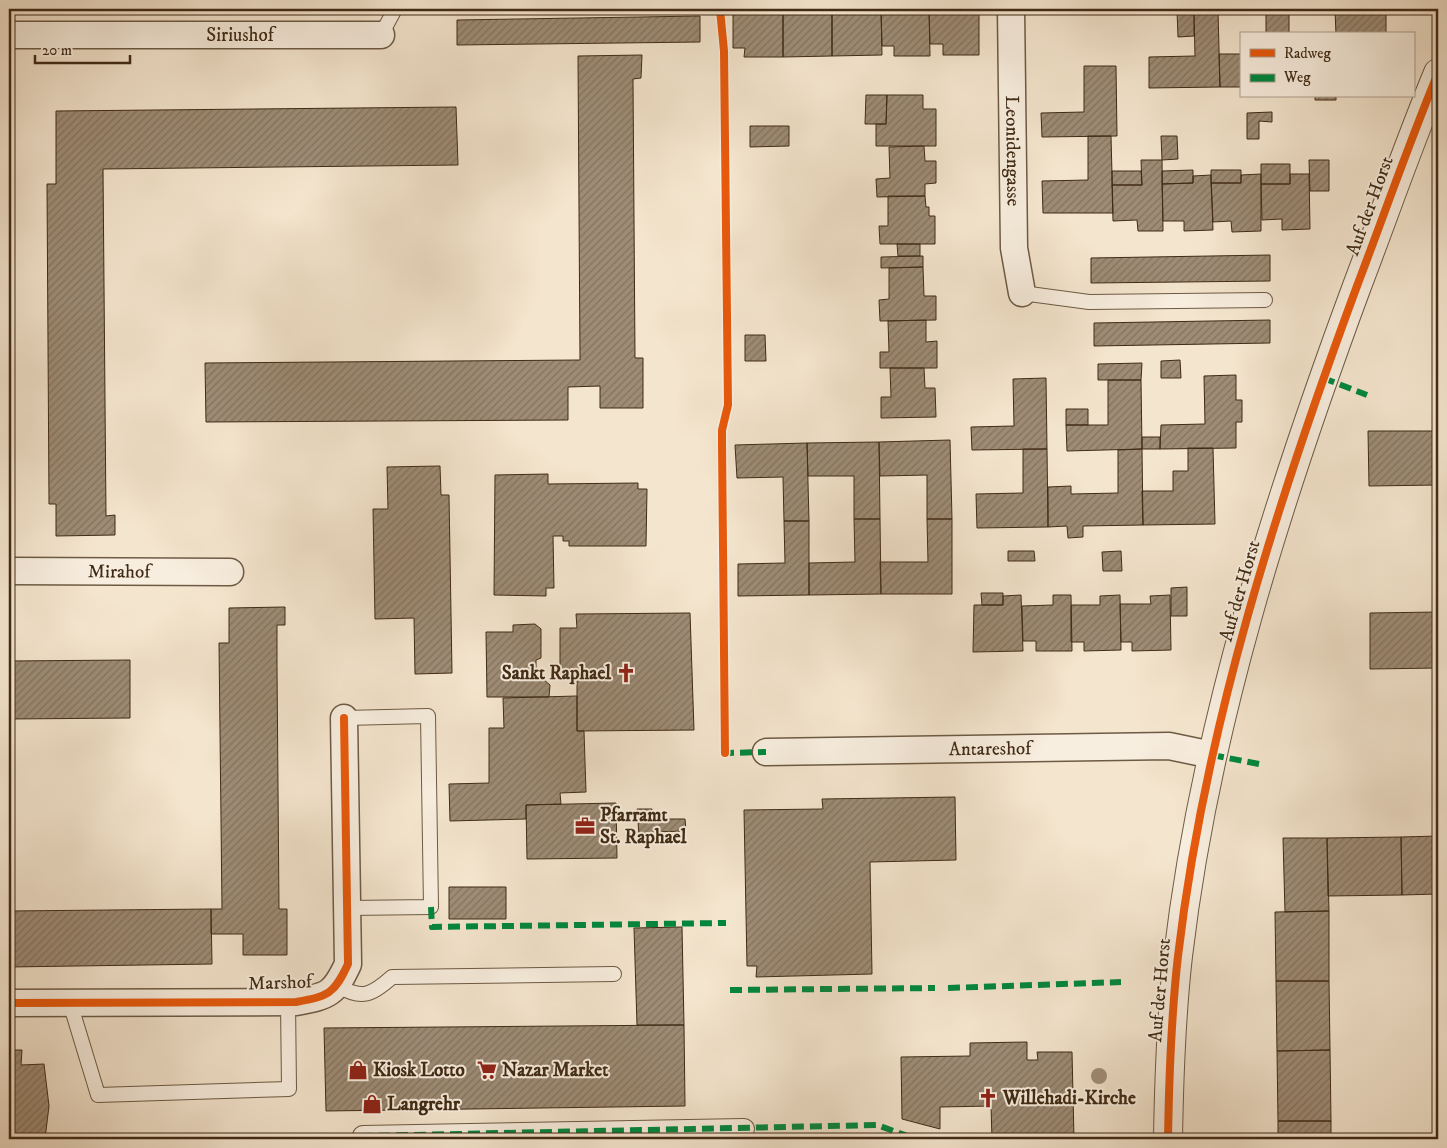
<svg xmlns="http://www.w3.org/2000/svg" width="1447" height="1148" font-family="'IM FELL DW Pica',serif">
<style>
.building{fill:url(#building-hatch);stroke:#402b16}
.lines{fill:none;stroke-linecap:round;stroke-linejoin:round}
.service-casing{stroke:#6d5a44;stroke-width:16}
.pedestrian-casing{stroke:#6d5a44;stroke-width:22}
.minor-casing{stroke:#6d5a44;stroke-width:29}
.tertiary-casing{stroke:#6d5a44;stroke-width:30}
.service{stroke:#f8eedf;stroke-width:14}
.pedestrian{stroke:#f8eedf;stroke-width:20}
.minor{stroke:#f8eedf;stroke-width:26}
.tertiary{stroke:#f8eedf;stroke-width:28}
.quiet{stroke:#00873e;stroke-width:6;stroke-dasharray:12 6;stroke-linecap:butt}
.cycleway-casing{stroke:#f8eedf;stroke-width:11}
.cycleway{stroke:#e8590c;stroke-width:8}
.tree{fill:#a2907a}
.labels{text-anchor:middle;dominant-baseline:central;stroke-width:4;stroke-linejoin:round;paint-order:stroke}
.street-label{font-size:19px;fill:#402b16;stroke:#f8eedf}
.poi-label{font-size:19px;font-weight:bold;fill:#402b16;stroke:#f8eedf;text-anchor:start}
</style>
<defs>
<pattern id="building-hatch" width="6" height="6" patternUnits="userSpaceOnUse" patternTransform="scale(1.25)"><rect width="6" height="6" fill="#9e8c76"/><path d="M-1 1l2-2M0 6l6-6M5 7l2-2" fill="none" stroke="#827360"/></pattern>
</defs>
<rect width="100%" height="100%" fill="#f4e5ce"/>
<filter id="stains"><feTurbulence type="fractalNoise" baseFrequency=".004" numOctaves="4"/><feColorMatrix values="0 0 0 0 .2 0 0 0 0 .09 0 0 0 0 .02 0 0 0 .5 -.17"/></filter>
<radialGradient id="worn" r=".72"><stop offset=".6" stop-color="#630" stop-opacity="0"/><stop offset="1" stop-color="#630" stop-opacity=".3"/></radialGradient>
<path class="building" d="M 733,9 L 783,9 L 783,57 L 744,57 L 745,48 L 733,48 Z
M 811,9 L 832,9 L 832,56 L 783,57 L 783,10 Z
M 832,9 L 881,9 L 882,55 L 832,56 Z
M 881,9 L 929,9 L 930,56 L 894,56 L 894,46 L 882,46 Z
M 929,9 L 979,9 L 979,55 L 943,55 L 943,44 L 930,44 Z
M 1040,9 L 1115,9 L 1115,12 L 1040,14 Z
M 1115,9 L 1136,9 L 1136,12 L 1115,12 Z
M 1136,9 L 1210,9 L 1210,11 L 1136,12 Z
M 1232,9 L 1307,9 L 1308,10 L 1232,11 Z
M 1386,9 L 1386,34 L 1336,34 L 1335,10 Z
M 1266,10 L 1289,10 L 1289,34 L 1266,34 Z
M 1177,11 L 1194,11 L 1194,36 L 1178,37 Z
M 1194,11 L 1218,11 L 1220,87 L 1149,88 L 1149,57 L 1195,56 Z
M 700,16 L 700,42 L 457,45 L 457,20 Z
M 1219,54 L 1241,54 L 1241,87 L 1220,87 Z
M 642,55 L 641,78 L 633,79 L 635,358 L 643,358 L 643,408 L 600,408 L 600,386 L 568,387 L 568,420 L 206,422 L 205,363 L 580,360 L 578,56 Z
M 1084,66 L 1116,66 L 1117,136 L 1042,137 L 1041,113 L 1084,112 Z
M 866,95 L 887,95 L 886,124 L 865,124 Z
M 887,95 L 923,95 L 923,109 L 936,109 L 936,146 L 876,146 L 876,124 L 886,124 Z
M 1315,96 L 1336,96 L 1336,100 L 1315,100 Z
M 456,107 L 458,165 L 103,169 L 106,516 L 115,515 L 115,535 L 56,536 L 56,504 L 49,504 L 47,184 L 56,184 L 56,111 Z
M 1272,112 L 1272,122 L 1259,121 L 1259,139 L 1247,139 L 1247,113 Z
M 750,126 L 789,126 L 789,146 L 750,147 Z
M 1088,136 L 1111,136 L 1113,213 L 1043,213 L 1042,181 L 1088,180 Z
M 1161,136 L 1177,136 L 1178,159 L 1162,160 Z
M 924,146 L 925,161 L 936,161 L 936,183 L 925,184 L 925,196 L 877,197 L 876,179 L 890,178 L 889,147 Z
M 1141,160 L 1162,160 L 1163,231 L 1138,231 L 1137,220 L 1113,221 L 1112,185 L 1142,185 Z
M 1309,160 L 1329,160 L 1329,191 L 1310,191 Z
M 1261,164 L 1290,164 L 1290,184 L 1261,184 Z
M 1193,170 L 1193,183 L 1162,184 L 1162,171 Z
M 1211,170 L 1241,170 L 1241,183 L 1211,183 Z
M 1112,171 L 1141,171 L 1142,185 L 1112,185 Z
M 1261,174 L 1261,231 L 1232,232 L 1231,221 L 1213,222 L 1211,183 L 1241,183 L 1241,175 Z
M 1290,174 L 1309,174 L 1310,229 L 1282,230 L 1282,219 L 1262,220 L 1261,184 L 1290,184 Z
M 1211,175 L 1213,230 L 1184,231 L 1184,221 L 1163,221 L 1162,184 L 1193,183 L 1193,176 Z
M 888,196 L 925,196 L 926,207 L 929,207 L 929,216 L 935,216 L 935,244 L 880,244 L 879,226 L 888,226 Z
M 897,244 L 920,244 L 920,256 L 898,256 Z
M 1270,255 L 1270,281 L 1091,283 L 1091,258 Z
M 923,256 L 923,267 L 881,268 L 881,257 Z
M 923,267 L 924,296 L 936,296 L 936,320 L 880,321 L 879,300 L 889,299 L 889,268 Z
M 926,320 L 926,342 L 937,341 L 937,368 L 880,368 L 880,352 L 889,352 L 888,321 Z
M 1270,320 L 1270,343 L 1094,346 L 1094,323 Z
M 745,335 L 765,335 L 766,361 L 745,361 Z
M 1180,360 L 1181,378 L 1161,378 L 1161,361 Z
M 1142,363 L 1141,380 L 1098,380 L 1098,364 Z
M 890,368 L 924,368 L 925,388 L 935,388 L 936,417 L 881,418 L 881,397 L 891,397 Z
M 1236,375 L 1236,400 L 1242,400 L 1242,422 L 1236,422 L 1236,448 L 1160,449 L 1161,425 L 1205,424 L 1204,376 Z
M 1046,378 L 1047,449 L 972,450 L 971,427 L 1014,426 L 1013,379 Z
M 1108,380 L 1141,380 L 1142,449 L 1067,451 L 1066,425 L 1108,425 Z
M 1066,409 L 1088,409 L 1088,425 L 1066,425 Z
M 1368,431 L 1438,431 L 1438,485 L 1369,486 Z
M 1142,437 L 1160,437 L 1160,449 L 1142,449 Z
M 950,440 L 952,519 L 927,519 L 927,475 L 880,476 L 879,442 Z
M 879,442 L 880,519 L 854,519 L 854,476 L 808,476 L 807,443 Z
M 807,443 L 809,521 L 784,521 L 783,477 L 737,478 L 735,445 Z
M 1188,448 L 1213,448 L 1215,524 L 1143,525 L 1142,491 L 1173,491 L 1173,471 L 1188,471 Z
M 1023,449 L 1047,449 L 1048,527 L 977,528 L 976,494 L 1023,493 Z
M 1142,449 L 1143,525 L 1083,526 L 1083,537 L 1068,538 L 1067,526 L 1048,527 L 1048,487 L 1071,486 L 1071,494 L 1118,493 L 1118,450 Z
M 440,466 L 441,495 L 449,495 L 452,673 L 415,674 L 414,618 L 375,619 L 373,509 L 388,509 L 387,467 Z
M 548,474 L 548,484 L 638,483 L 638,489 L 647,489 L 646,546 L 569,546 L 569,541 L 563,541 L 563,536 L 553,536 L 554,588 L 546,588 L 546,596 L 494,595 L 495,475 Z
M 854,519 L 880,519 L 881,594 L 809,595 L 809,563 L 855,562 Z
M 927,519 L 952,519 L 952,594 L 881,594 L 880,562 L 928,562 Z
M 784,521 L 809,521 L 809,595 L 738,596 L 738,564 L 785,563 Z
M 1008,551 L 1034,551 L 1035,561 L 1008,561 Z
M 1121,551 L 1122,571 L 1103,571 L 1102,552 Z
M 1187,587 L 1187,616 L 1171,616 L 1171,588 Z
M 981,593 L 1003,593 L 1003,605 L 982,605 Z
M 1021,595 L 1023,651 L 973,652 L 974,605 L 1003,605 L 1003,596 Z
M 1053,595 L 1071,595 L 1072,651 L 1036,651 L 1036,641 L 1023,641 L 1022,606 L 1053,605 Z
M 1120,595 L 1121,650 L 1084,651 L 1084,642 L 1071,642 L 1071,605 L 1100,605 L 1100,596 Z
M 1170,595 L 1171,650 L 1132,651 L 1132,642 L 1121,642 L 1120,604 L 1151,604 L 1150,596 Z
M 285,607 L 285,625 L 277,625 L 277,666 L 279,909 L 287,909 L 287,955 L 243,955 L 243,934 L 211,934 L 211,909 L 222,909 L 219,643 L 229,643 L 229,608 Z
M 1438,612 L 1438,668 L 1370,669 L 1370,613 Z
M 690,613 L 694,730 L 577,731 L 577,679 L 560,679 L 560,628 L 577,628 L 576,614 Z
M 535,624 L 541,629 L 541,658 L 536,660 L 536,673 L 550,685 L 549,697 L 487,697 L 486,632 L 513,632 L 513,625 Z
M 130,660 L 130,718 L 9,719 L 9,661 Z
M 577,696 L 577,731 L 584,731 L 586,792 L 560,793 L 561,804 L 526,805 L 526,819 L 450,821 L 449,784 L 489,783 L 489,728 L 504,728 L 503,698 Z
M 955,797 L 956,860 L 870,862 L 872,974 L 756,977 L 757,966 L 747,966 L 744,810 L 823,809 L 822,799 Z
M 616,803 L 617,858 L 527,859 L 526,805 Z
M 637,809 L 652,809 L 652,814 L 665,814 L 665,819 L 685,819 L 686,831 L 652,832 L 653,834 L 639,835 Z
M 1438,836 L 1438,894 L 1402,895 L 1401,837 Z
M 1401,837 L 1402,895 L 1328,896 L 1327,838 Z
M 1283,838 L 1327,838 L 1329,911 L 1285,912 Z
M 449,887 L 506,887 L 506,919 L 449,919 Z
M 211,909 L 212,964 L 9,967 L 9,911 Z
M 1329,911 L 1329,981 L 1276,981 L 1275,912 Z
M 682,927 L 684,1025 L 637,1025 L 634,928 Z
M 1276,981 L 1329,981 L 1330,1050 L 1277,1051 Z
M 684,1025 L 685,1106 L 326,1111 L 324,1028 Z
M 1027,1042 L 1027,1060 L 1038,1060 L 1037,1052 L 1072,1052 L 1074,1139 L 992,1139 L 991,1106 L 940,1107 L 940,1129 L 902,1119 L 901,1057 L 970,1056 L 970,1043 Z
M 9,1050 L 22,1050 L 21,1065 L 44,1064 L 49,1106 L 45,1139 L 9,1139 Z
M 1330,1050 L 1331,1121 L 1278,1121 L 1277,1051 Z
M 1278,1121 L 1331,1121 L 1331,1139 L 1278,1139 Z
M 855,1134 L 855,1139 L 793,1139 L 793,1135 Z"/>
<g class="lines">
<defs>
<path id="service" d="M 381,35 L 395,9
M 1022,293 L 1089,302 L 1265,300
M 344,718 L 428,716 L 431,907 L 347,908
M 338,986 C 362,1000 372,995 392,977 L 614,974
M 70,1003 L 98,1095 L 289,1089 L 288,1001"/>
<path id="pedestrian" d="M 363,1139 L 363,1136 L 744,1129"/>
<g id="minor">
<path id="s1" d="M 1011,9 L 1014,248 L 1022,293"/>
<path id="s2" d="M 9,35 L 381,35"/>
<path id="s3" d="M 9,571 L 230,572"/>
<path id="s4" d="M 766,752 L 1169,746 L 1212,755"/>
<path d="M 9,1003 L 296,1002 C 329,996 334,994 348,964 L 344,718"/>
</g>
<path id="tertiary" d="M 1168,1139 C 1169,1078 1171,1017 1178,956 C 1205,727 1277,502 1357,286 C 1384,215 1409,143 1438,73"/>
</defs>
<use href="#service" class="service-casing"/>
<use href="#pedestrian" class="pedestrian-casing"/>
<use href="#minor" class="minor-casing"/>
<use href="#tertiary" class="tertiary-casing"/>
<use href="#service" class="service"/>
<use href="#pedestrian" class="pedestrian"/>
<use href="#minor" class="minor"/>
<use href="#tertiary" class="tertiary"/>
<path class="quiet" d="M 1323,378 L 1367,395
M 725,750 L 725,753 L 766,752
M 1212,755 L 1259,764
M 431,907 L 432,927 L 726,923
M 948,988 L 1121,982
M 730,990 L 935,988
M 363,1139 L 363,1136 L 877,1125 L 916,1139"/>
<defs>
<path id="cycleway" d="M 720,9 L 724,51 L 728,405 L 722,430 L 722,444 L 725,753
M 9,1003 L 296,1002 C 329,996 334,994 348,964 L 344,718
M 1168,1139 C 1169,1078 1171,1017 1178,956 C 1205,727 1277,502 1357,286 C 1384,215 1409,143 1438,73"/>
</defs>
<use href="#cycleway" class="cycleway-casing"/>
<use href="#cycleway" class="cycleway"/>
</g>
<circle class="tree" cx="1099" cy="1076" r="8"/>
<defs>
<symbol id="church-bare" viewBox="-9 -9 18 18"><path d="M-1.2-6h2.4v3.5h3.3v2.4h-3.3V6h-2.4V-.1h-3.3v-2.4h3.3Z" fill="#8f2418" stroke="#f8eedf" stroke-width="2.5" paint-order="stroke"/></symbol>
<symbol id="office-bare" viewBox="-9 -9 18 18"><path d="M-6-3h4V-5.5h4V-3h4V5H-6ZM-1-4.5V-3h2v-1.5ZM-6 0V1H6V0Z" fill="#8f2418" stroke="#f8eedf" stroke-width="2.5" paint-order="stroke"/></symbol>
<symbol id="shop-bare" viewBox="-9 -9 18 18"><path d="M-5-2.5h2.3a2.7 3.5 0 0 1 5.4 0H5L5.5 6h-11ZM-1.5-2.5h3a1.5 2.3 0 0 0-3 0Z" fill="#8f2418" stroke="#f8eedf" stroke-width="2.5" paint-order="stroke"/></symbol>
<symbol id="supermarket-bare" viewBox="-9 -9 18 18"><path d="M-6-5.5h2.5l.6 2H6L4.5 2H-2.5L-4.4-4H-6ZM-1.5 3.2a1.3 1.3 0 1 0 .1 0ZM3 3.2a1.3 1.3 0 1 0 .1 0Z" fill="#8f2418" stroke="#f8eedf" stroke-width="2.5" paint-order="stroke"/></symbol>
</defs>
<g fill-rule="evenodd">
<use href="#church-bare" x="612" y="659" width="28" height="28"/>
<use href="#office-bare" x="571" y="812" width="28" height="28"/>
<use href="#shop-bare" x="344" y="1056" width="28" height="28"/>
<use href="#supermarket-bare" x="473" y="1056" width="28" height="28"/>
<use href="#church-bare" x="974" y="1084" width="28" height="28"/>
<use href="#shop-bare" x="358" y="1090" width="28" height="28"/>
</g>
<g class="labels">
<g class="street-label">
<text stroke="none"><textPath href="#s2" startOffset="231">Siriushof</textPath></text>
<text stroke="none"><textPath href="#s1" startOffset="142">Leonidengasse</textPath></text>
<text transform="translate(1370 206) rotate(-70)">Auf der Horst</text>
<text stroke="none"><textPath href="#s3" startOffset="110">Mirahof</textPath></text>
<text transform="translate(1240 591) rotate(-74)">Auf der Horst</text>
<text stroke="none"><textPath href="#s4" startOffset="224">Antareshof</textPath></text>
<text transform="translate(280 983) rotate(-2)">Marshof</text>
<text transform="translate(1160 990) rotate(-85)">Auf der Horst</text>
</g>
<g class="poi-label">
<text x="611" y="673" text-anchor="end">Sankt Raphael</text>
<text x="600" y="815">Pfarramt<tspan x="600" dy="22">St. Raphael</tspan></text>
<text x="373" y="1070">Kiosk Lotto</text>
<text x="502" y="1070">Nazar Market</text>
<text x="1003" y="1098">Willehadi-Kirche</text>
<text x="387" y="1104">Langrehr</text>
</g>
</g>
<rect width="1447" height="1148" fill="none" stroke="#f4e5ce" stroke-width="30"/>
<rect x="10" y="10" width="1427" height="1128" fill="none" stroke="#402b16" stroke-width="2.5"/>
<rect x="15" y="15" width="1417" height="1118" fill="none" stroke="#402b16"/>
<rect x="1240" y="32" width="175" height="65" fill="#f8eedf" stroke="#aea08f"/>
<rect x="1250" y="49" width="25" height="8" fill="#e8590c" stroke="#aea08f"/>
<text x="1284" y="58" font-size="15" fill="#402b16">Radweg</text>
<rect x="1250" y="74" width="25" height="8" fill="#00873e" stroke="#aea08f"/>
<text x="1284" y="82" font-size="15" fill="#402b16">Weg</text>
<path d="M35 55v8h95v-8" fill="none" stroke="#402b16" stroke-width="2.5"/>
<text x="42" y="55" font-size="15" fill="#402b16" stroke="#f8eedf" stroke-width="4" paint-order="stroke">20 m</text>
<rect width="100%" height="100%" filter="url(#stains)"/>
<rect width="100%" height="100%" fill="url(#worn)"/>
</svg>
